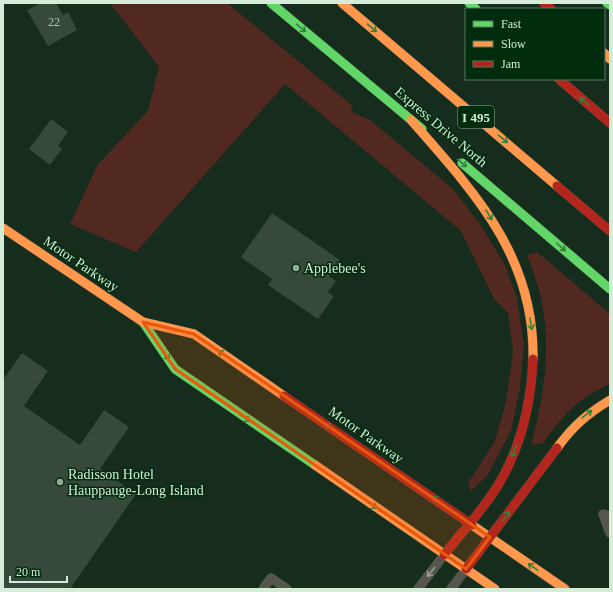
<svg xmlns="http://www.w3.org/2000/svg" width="613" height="592" font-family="'Times New Roman',serif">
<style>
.green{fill:#512921}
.building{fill:#36493b}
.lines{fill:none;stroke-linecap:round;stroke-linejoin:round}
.lane-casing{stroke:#36493b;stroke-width:10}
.fast-casing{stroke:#36493b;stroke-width:10}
.slow-casing{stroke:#36493b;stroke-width:10}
.jam-casing{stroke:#36493b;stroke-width:10}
.lane{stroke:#57564c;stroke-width:9}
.fast{stroke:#63d668;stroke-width:9}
.slow{stroke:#ff974d;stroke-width:9}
.jam{stroke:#b3261e;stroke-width:9}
.oneway{stroke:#32813b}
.oneway2{stroke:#96a192}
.marked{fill:#e8590c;fill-opacity:0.2;stroke:#e8590c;stroke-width:3;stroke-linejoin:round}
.poi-dot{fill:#92a996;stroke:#012c0e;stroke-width:1.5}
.labels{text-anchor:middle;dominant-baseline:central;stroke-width:3;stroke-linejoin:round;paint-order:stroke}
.number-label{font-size:12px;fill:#adc3b1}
.shield{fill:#012c0e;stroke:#95b29b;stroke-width:1}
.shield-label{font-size:13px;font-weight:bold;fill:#d5ecd8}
.street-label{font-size:14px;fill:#d5ecd8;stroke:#012c0e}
.poi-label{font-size:14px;fill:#d5ecd8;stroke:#012c0e;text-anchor:start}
</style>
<rect width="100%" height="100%" fill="#162c1c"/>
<path class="green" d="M 110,3 L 227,3 L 353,106 L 350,111 L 370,120 L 453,189 L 480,224 L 505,265 L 517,298 L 524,346 L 520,388 L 511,431 L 487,476 L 471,491 L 468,483 L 495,441 L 506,402 L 513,351 L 508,313 L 494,299 L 461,231 L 285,84 L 136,252 L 70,224 L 98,164 L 148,111 L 159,67 Z
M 537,252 L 610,314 L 610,384 C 576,399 565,414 543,443 L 531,445 C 544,395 552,350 541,299 C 538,284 532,269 527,255 Z"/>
<path class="building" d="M 41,3 L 56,3 L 63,15 L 68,12 L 77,30 L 48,46 L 27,10 Z
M 51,119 L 68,132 L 58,146 L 62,149 L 50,165 L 29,149 Z
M 272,213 L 340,260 L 329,276 L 336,281 L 328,292 L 334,296 L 318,319 L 268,285 L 272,279 L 241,257 Z
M 22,353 L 48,371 L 24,406 L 80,445 L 104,410 L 129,427 L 100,469 L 136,494 L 70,589 L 3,589 L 3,380 Z"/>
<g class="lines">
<defs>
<path id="lane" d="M 610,516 L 603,514 L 610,533
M 263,589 L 271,578 L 287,589
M 418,589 L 444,555
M 451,589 L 466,569"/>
<path id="fast" d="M 271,3 L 422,129
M 469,3 L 476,9
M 607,3 L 610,5
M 462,163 L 610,289
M 143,322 L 175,369 L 315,465"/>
<path id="slow" d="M 342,3 L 557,186
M 604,53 L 610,59
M 411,120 C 474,192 535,256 533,359
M 3,228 L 143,322 L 194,334 L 284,396
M 557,448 C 573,426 587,414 610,400
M 315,465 L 495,589
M 472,525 L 565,589"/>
<path id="jam" d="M 544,3 L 551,9
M 559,79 L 610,123
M 557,186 L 610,231
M 284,396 L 472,525
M 444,555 C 461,533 480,513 495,490 C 520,451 531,405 533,359
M 466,569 L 557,448"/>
</defs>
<use href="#lane" class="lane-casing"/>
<use href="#fast" class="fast-casing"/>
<use href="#slow" class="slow-casing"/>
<use href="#jam" class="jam-casing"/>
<use href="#lane" class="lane"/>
<use href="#fast" class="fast"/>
<use href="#slow" class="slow"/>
<use href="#jam" class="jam"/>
</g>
<defs><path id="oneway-shaft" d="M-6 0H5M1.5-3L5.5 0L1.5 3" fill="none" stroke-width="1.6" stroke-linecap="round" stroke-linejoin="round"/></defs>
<g class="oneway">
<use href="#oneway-shaft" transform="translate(301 28) rotate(40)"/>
<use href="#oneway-shaft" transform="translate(372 28) rotate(40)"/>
<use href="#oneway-shaft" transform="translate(584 101) rotate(-140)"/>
<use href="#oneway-shaft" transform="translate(503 139) rotate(40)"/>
<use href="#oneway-shaft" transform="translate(462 163) rotate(40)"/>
<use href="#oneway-shaft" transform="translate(489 215) rotate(59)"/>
<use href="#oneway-shaft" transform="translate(561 247) rotate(41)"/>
<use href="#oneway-shaft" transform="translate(531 324) rotate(80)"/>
<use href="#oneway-shaft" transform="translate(223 354) rotate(-146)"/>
<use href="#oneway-shaft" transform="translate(166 355) rotate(55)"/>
<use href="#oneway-shaft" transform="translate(587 414) rotate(-38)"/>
<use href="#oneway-shaft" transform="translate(245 418) rotate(35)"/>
<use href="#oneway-shaft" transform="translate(330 427) rotate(-145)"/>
<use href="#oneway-shaft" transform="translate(514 451) rotate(112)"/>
<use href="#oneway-shaft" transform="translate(437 500) rotate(-145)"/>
<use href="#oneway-shaft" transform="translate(372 505) rotate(35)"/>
<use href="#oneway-shaft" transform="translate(506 516) rotate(-54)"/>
<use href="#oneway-shaft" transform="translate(533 567) rotate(-145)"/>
</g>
<use class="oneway2" href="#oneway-shaft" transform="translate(431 572) rotate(128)"/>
<path class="marked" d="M 143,322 L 194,334 L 490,537 L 466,569 L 175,369 Z"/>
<g class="poi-dot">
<circle cx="296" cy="268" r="4"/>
<circle cx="60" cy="482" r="4"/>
</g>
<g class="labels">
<g class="number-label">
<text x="54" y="22">22</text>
</g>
<rect class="shield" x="458" y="106" width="36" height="22" rx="3"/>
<g class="shield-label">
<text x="476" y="117">I 495</text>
</g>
<g class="street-label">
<text transform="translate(441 127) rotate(40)">Express Drive North</text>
<text transform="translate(81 264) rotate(34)">Motor Parkway</text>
<text transform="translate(366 435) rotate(35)">Motor Parkway</text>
</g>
<g class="poi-label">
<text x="304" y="268">Applebee's</text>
<text x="68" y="474">Radisson Hotel<tspan x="68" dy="16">Hauppauge-Long Island</tspan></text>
</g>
</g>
<rect width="613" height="592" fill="none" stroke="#d5ecd8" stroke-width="8"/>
<rect x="465" y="8" width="140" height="72" fill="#012c0e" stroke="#56795f"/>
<rect x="473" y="21" width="20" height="6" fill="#63d668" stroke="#56795f"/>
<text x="501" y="28" font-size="12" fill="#d5ecd8">Fast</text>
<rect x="473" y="41" width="20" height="6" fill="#ff974d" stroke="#56795f"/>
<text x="501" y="48" font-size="12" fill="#d5ecd8">Slow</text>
<rect x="473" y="61" width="20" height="6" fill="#b3261e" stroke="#56795f"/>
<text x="501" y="68" font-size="12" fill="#d5ecd8">Jam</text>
<path d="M10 576v6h57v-6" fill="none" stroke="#d5ecd8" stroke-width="2"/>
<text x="16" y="576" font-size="12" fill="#d5ecd8" stroke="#012c0e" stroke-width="3" paint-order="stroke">20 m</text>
</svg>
